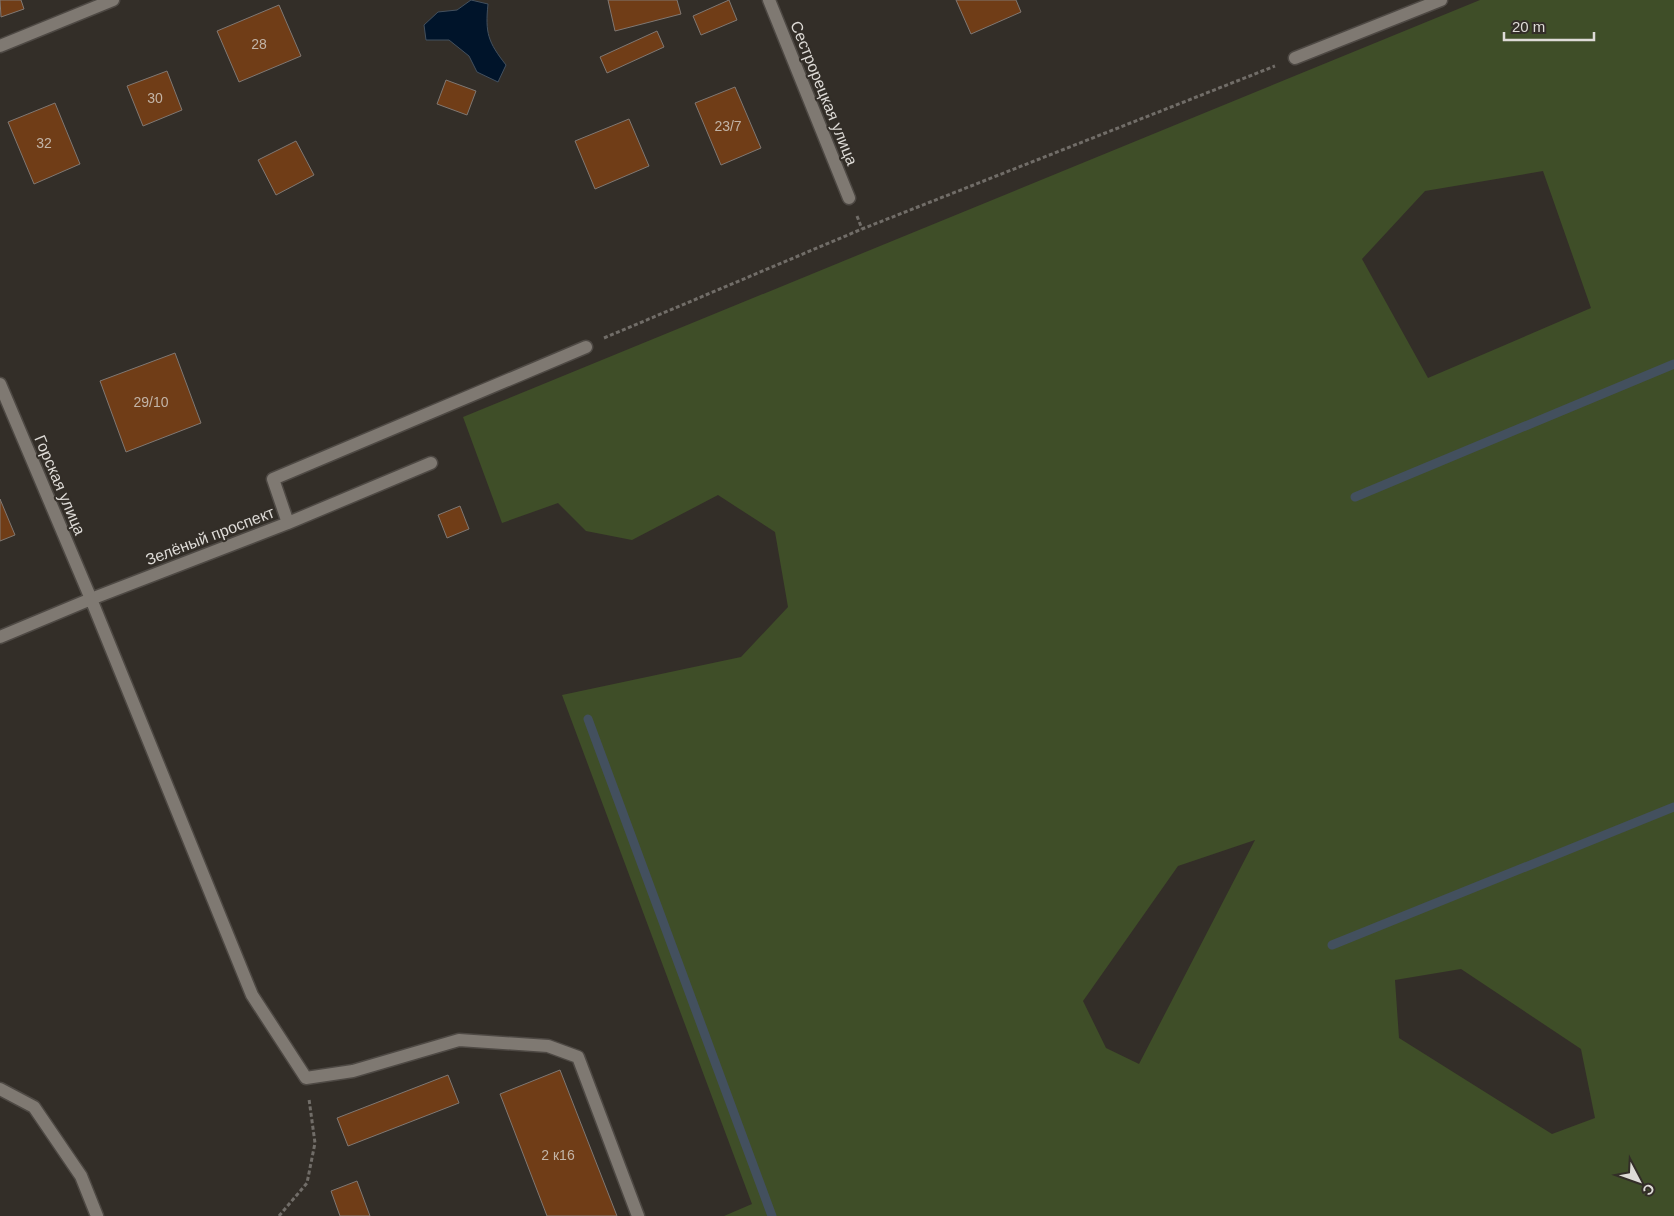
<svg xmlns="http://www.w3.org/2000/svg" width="1674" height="1216" font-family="Arial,sans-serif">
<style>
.green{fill:#3f4e28;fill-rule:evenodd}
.water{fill:#00142a;stroke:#43505e}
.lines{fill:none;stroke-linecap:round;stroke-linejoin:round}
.stream{stroke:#43505e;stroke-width:9}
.building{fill:#703d17;stroke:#807873}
.minor-casing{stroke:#4e4944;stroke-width:15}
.path{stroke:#716d68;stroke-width:3;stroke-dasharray:4 2.5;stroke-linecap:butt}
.minor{stroke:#7f7972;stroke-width:12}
.labels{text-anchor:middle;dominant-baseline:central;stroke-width:4;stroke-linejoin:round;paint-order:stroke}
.number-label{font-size:14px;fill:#c2b4a7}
.street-label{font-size:16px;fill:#dedbd7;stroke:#332e28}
</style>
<rect width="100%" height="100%" fill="#332e28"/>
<path class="green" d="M 1480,0 L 1674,0 L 1674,1216 L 724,1216 L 752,1204 L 562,695 L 741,657 L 788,607 L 775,532 L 718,495 L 632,540 L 586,531 L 558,503 L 502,523 L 463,417 ZM 1543,171 L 1591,308 L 1428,378 L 1362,259 L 1425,191 ZM 1255,840 L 1139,1064 L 1106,1048 L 1083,1001 L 1178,866 ZM 1461,969 L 1581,1049 L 1595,1118 L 1552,1134 L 1399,1038 L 1395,980 Z"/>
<path class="water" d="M 471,0 L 488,4 C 485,33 488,42 506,65 L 498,82 L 477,72 L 469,56 L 449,40 L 426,40 L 424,25 L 438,12 L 457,10 Z"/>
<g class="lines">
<path class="stream" d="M 1355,497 L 1674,364
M 588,719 L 772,1216
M 1332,945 L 1674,807"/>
</g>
<path class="building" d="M 0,0 L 21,0 L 24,9 L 1,17 Z
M 608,0 L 677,0 L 681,14 L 615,31 Z
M 729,0 L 737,20 L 701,35 L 693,16 Z
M 956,0 L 1016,0 L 1021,12 L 971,34 Z
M 279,5 L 301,56 L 239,82 L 217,31 Z
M 657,31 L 664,47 L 607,73 L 600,57 Z
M 167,71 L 182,110 L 143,126 L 127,86 Z
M 446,80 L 476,91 L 467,115 L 437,104 Z
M 735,87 L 761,148 L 721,165 L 695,103 Z
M 55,103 L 80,164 L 34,184 L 8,122 Z
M 629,119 L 649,166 L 595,189 L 575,141 Z
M 296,141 L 314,175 L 276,195 L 258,160 Z
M 175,353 L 201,423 L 126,452 L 100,381 Z
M 0,499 L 15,535 L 0,541 Z
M 460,506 L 469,529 L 447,538 L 438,515 Z
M 560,1070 L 617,1216 L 547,1216 L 500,1094 Z
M 448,1075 L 459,1103 L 348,1146 L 337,1118 Z
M 357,1181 L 370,1216 L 340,1216 L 331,1191 Z"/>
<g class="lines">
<defs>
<path id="minor" d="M 769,0 L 849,198
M 0,46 L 113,0
M 1295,58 L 1441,0
M 0,384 L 91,599 L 252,995 L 306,1078 L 353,1071 L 459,1040 L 548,1046 L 578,1057 L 638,1216
M 288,523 L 273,479 L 586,347
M 0,637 L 91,599 L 288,523 L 431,463
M 0,1089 L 34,1107 L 81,1176 L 97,1216"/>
</defs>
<use href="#minor" class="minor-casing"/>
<path class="path" d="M 857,216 L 862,229
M 604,338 L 862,229 L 1275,66
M 279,1216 L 307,1183 L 315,1143 L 309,1099"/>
<use href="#minor" class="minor"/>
</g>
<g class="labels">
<g class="number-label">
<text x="259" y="44">28</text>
<text x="155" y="98">30</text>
<text x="728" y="126">23/7</text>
<text x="44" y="143">32</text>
<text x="151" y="402">29/10</text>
<text x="558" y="1155">2 к16</text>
</g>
<g class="street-label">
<text transform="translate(824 93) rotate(68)">Сестрорецкая улица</text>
<text transform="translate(60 485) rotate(67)">Горская улица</text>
<text transform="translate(210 536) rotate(-21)">Зелёный проспект</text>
</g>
</g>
<g transform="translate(1639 1181) rotate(131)" stroke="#332e28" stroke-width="4" paint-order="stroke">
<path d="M0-4L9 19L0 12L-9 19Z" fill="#dedbd7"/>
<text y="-8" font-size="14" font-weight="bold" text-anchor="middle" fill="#dedbd7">С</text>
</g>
<path d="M1504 32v8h90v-8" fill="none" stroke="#dedbd7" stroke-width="2.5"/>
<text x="1512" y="32" font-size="15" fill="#dedbd7" stroke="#332e28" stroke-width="4" paint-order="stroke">20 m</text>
</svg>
